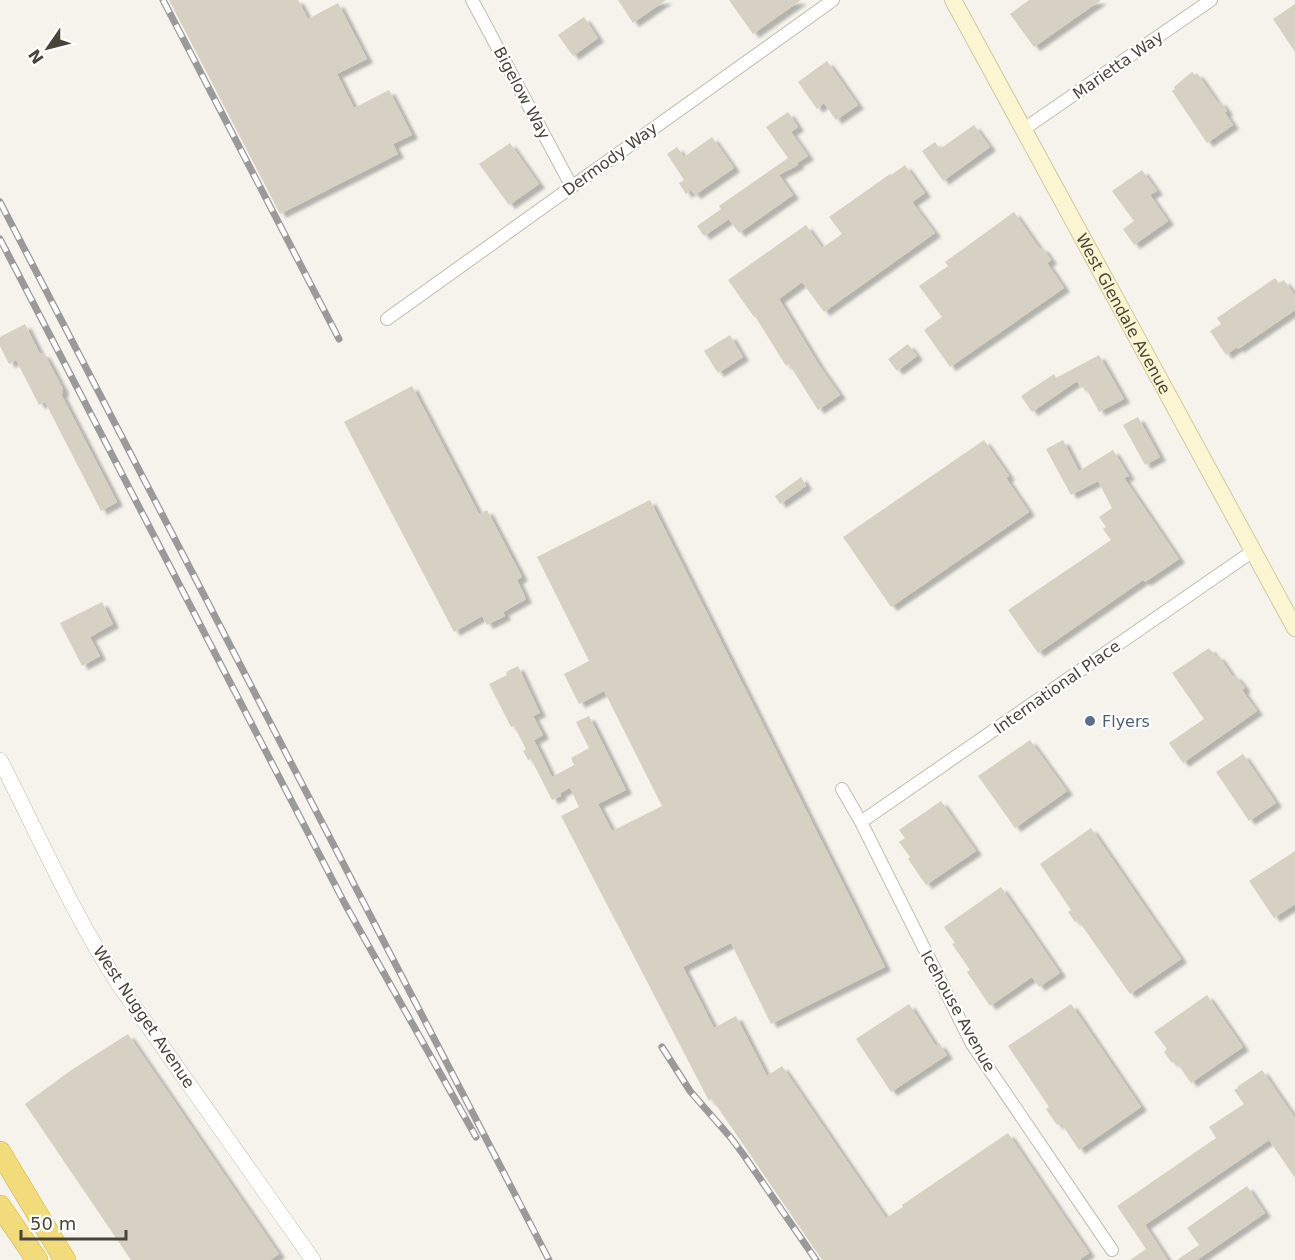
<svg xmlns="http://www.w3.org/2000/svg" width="1295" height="1260" font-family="'DejaVu Sans',sans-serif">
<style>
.building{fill:#d6d1c2;filter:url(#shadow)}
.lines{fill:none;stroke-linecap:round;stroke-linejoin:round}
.minor-casing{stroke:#c0bcaf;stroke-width:14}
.tertiary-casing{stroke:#c0bcaf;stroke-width:16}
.secondary-casing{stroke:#d0caa0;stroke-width:18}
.motorway-casing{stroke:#d1b24a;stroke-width:22}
.minor{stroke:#fff;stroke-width:12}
.tertiary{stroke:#fff;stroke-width:15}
.secondary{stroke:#fbf6d1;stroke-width:16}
.motorway{stroke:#f2db7a;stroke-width:21}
.rail-casing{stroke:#9a9a9a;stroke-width:7}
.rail{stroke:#fff;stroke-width:4.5;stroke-dasharray:14;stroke-linecap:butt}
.service-dot{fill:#5c6f8a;stroke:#fff;stroke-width:2}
.labels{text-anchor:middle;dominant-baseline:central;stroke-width:4.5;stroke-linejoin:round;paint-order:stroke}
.street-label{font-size:16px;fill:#49453a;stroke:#fff}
.service-label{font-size:16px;fill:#4e5e75;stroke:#fff;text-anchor:start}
</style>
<defs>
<filter id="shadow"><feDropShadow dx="6" dy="4" stdDeviation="1.5" flood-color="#0004"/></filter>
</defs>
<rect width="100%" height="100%" fill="#f5f3ec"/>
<path class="building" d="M 169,0 L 298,0 L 308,19 L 338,3 L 367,59 L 337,74 L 354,108 L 389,90 L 412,135 L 393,144 L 398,154 L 280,214 Z
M 618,0 L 666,0 L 633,23 Z
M 729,0 L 801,0 L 753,34 Z
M 1029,0 L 1101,0 L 1034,47 L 1010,14 Z
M 1295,4 L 1295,52 L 1273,19 Z
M 584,17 L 598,38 L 573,56 L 558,35 Z
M 827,61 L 858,105 L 836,120 L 824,103 L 817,109 L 798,82 Z
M 1192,72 L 1195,75 L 1197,73 L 1218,103 L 1220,101 L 1227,111 L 1225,113 L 1233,125 L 1207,143 L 1172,91 L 1175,89 L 1174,87 Z
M 788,112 L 798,127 L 791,132 L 808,156 L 797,163 L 798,165 L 779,175 L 793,195 L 739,233 L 729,219 L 704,236 L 697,226 L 721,209 L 719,206 L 788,158 L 766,127 Z
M 974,125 L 990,147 L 943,181 L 922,151 L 935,142 L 940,149 Z
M 712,137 L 734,168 L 695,195 L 691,190 L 686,194 L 679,183 L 684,180 L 667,154 L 677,147 L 684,157 Z
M 510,143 L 539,184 L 509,205 L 479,164 Z
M 905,165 L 925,193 L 912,202 L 935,233 L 824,312 L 802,282 L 779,299 L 819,365 L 840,395 L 818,410 L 789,364 L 786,366 L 755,316 L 754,317 L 728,280 L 806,225 L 822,248 L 842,234 L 829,217 L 890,174 L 891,175 Z
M 1142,170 L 1157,191 L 1150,195 L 1168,221 L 1134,245 L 1123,229 L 1134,221 L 1112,191 Z
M 1014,212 L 1040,249 L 1042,247 L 1051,260 L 1047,263 L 1064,288 L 950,367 L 924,330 L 942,317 L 919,286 L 948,266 L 945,262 Z
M 1275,278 L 1279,283 L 1284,280 L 1295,296 L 1295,310 L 1238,349 L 1237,347 L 1226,355 L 1210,331 L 1221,324 L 1217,318 Z
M 25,324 L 40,354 L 42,353 L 44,355 L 45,355 L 63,389 L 62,390 L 63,393 L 61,394 L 117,502 L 101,511 L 45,402 L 39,405 L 16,360 L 9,364 L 0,346 L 0,337 Z
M 730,335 L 743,357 L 718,373 L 704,351 Z
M 908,344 L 917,356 L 897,371 L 888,359 Z
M 1099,355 L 1124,399 L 1099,412 L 1085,386 L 1081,388 L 1077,381 L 1032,412 L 1021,396 L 1054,374 L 1056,378 Z
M 412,386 L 479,514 L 487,510 L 522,577 L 517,580 L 526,599 L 503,612 L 505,616 L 487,625 L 482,616 L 454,632 L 344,422 Z
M 1138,417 L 1160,457 L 1145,465 L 1123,425 Z
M 984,440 L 1009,476 L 1006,478 L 1029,512 L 891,607 L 843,537 Z
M 1063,440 L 1079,471 L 1113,450 L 1129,476 L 1124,478 L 1179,559 L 1145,582 L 1143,580 L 1038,653 L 1008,610 L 1111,540 L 1103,529 L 1106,527 L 1099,517 L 1112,508 L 1098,481 L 1071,495 L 1046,449 Z
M 801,477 L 806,486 L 780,504 L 775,496 Z
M 650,500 L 885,967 L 771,1024 L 731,943 L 683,967 L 714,1028 L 736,1016 L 767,1076 L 782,1066 L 886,1218 L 903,1207 L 902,1205 L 1008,1133 L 1089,1253 L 1079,1260 L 822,1260 L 712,1099 L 709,1101 L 561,816 L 579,807 L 570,788 L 560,793 L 561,796 L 552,800 L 531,759 L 528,760 L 523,751 L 526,749 L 514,726 L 511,727 L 489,684 L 507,675 L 506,672 L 518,666 L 540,713 L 533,716 L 543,735 L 534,740 L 552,777 L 574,765 L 571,758 L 589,748 L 576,722 L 589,716 L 626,790 L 598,804 L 612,831 L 662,806 L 604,691 L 579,704 L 564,674 L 589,661 L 537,557 Z
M 102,602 L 113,624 L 90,637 L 100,656 L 82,666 L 60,623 Z
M 1209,648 L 1216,657 L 1218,655 L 1233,677 L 1235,675 L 1245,688 L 1242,690 L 1257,711 L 1183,763 L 1169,743 L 1204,719 L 1172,673 Z
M 1030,740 L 1067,791 L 1015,828 L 978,776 Z
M 1243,754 L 1276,803 L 1249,821 L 1216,772 Z
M 941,801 L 976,851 L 926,885 L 908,859 L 910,857 L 899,842 L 905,838 L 899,830 Z
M 1091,828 L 1181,959 L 1130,994 L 1078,920 L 1075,922 L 1068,912 L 1071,910 L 1040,864 Z
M 1295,851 L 1295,904 L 1274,918 L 1249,881 Z
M 1001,887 L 1060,973 L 1039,987 L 1032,977 L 990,1006 L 967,972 L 970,970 L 952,944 L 955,943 L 944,927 Z
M 1207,995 L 1243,1047 L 1191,1083 L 1175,1060 L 1172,1063 L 1164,1052 L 1167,1049 L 1154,1032 Z
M 909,1004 L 936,1046 L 939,1043 L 947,1055 L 891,1092 L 856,1039 Z
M 1071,1004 L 1141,1107 L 1079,1150 L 1061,1123 L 1057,1125 L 1050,1115 L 1046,1109 L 1049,1107 L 1008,1046 Z
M 128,1034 L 279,1254 L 270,1260 L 131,1260 L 25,1104 L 70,1071 Z
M 1262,1070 L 1295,1118 L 1295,1178 L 1269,1140 L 1145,1225 L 1168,1260 L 1130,1260 L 1146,1249 L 1117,1206 L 1216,1138 L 1209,1127 L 1244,1104 L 1234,1090 L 1238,1088 L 1237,1087 Z
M 1247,1186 L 1265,1213 L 1197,1260 L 1177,1260 L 1199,1245 L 1187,1228 Z"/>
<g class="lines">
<defs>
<path id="minor" d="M 472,0 L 572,187
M 1024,129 L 1211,0
M 387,319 L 833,0
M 842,789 L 861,822 L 972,1044 L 1112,1250
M 861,822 L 1253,551"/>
<path id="tertiary" d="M 0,760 C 39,836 73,914 119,985 L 313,1260"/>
<g id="secondary">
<path id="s1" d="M 953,0 L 1295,628"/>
</g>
<path id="motorway" d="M 0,1152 L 65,1260
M 0,1206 L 37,1260"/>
</defs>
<use href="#minor" class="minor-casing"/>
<use href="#tertiary" class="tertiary-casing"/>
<use href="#secondary" class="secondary-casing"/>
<use href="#motorway" class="motorway-casing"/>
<use href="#minor" class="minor"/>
<use href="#tertiary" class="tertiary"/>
<use href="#secondary" class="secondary"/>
<use href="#motorway" class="motorway"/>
<defs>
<path id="rail" d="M 163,0 L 339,339
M 0,202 L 549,1260
M 0,239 L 345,904 L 476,1137
M 662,1047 L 690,1091 L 731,1138 L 743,1154 L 816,1260"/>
</defs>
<use href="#rail" class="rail-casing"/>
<use href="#rail" class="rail"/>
</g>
<circle class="service-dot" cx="1090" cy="721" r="6"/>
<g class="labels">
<g class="street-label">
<text transform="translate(1118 65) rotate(-35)">Marietta Way</text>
<text transform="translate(522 93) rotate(62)">Bigelow Way</text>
<text transform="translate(610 159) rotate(-36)">Dermody Way</text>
<text stroke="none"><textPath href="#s1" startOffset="357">West Glendale Avenue</textPath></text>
<text transform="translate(1057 687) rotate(-35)">International Place</text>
<text transform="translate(958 1011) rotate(61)">Icehouse Avenue</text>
<text transform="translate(144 1017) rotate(56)">West Nugget Avenue</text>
</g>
<g class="service-label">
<text x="1102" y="721">Flyers</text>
</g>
</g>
<g transform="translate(48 48) rotate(235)" stroke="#ffffff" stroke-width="4.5" paint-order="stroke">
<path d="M0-4.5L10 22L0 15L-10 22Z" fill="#49453a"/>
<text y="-9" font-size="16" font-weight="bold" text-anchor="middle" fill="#49453a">N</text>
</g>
<path d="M21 1230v9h105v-9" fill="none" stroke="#49453a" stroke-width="3"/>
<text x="30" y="1230" font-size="18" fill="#49453a" stroke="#ffffff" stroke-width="4.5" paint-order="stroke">50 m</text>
</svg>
